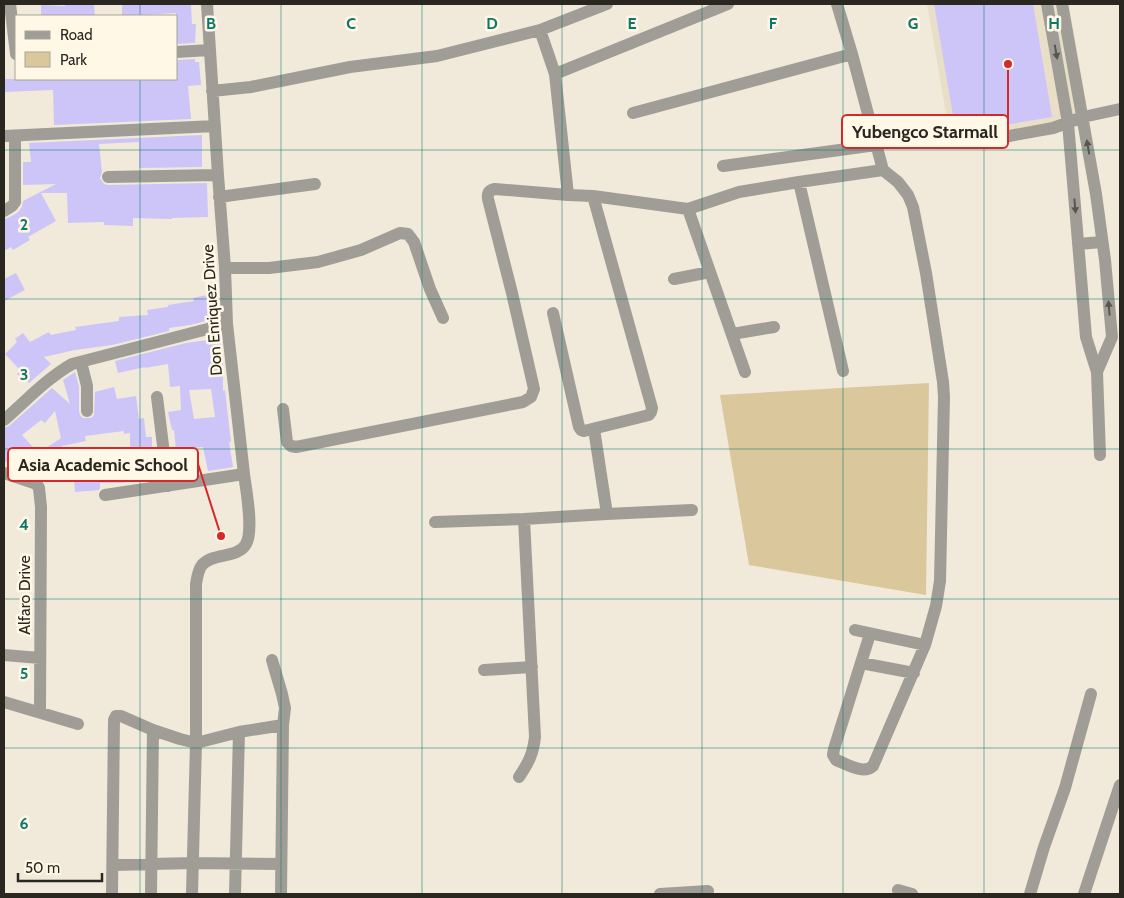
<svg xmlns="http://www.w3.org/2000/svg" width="1124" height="898" font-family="Cabin,sans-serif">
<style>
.built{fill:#e9dfc8}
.green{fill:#dac89c}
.building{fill:#cdc4f8;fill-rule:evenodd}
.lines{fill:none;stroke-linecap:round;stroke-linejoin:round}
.minor{stroke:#9f9d96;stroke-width:12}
.oneway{fill:#595650}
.grid{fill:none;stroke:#0f766e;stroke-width:1;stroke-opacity:0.55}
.labels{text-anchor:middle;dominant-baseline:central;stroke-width:5;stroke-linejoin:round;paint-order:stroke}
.street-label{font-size:16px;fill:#2a2721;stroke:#fff8e7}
.grid-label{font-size:16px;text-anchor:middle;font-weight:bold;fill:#0f766e;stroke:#fff8e7;stroke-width:5;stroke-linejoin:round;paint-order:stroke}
.leader{fill:none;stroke:#d62828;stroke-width:2}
.callout-dot{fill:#d62828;stroke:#fff8e7;stroke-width:2}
.callout{fill:#fff8e7;stroke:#d62828;stroke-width:2}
.callout-label{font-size:18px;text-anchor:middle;font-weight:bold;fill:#2a2721}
</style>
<rect width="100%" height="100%" fill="#f1eada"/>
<path class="built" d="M 927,4 L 1069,4 L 1090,124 L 952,148 Z"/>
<path class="green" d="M 929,383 L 926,595 L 749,565 L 720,395 Z"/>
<path class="building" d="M 65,4 L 94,4 L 95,16 L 41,16 L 41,5 L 65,6 Z
M 122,4 L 191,4 L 192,24 L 196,24 L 195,43 L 176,44 L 176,13 L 122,16 Z
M 934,4 L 1033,4 L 1052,117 L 956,133 Z
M 195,59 L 195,62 L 199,62 L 201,85 L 188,86 L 191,119 L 54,125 L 53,90 L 4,92 L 4,79 L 176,79 L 176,60 Z
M 202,135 L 202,167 L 139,168 L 139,142 L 99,144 L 102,172 L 100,178 L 104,184 L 108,185 L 207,183 L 208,217 L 172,218 L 172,219 L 133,218 L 133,226 L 104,225 L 104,222 L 68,223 L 67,193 L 41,193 L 56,221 L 28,237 L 30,240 L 13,250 L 11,247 L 4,251 L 4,219 L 8,218 L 17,213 L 22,207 L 23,201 L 56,184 L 23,185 L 23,162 L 31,162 L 29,143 Z
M 16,273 L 25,290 L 4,301 L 4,279 Z
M 212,294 L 218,318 L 190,325 L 169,328 L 169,331 L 112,345 L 75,350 L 44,357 L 51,364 L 29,383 L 17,374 L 20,370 L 5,354 L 17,342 L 15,339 L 23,333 L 30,342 L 49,332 L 51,335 L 76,330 L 75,327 L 119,321 L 119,317 L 148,315 L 147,310 L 168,307 L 168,305 L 194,301 L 193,298 Z
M 220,334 L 223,358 L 223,391 L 225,390 L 231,442 L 229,442 L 233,467 L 208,471 L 203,447 L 176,450 L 174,430 L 172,430 L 168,412 L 181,410 L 180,386 L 170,387 L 168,364 L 145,368 L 145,367 L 118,373 L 115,361 L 186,343 L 208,340 L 208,337 ZM 211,389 L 215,417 L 194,419 L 189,390 Z
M 75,372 L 79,387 L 79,411 L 80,415 L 83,418 L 91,418 L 94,415 L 95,392 L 114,387 L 117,399 L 136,396 L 139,419 L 144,418 L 146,437 L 152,437 L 152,463 L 153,463 L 155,479 L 121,483 L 100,483 L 100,488 L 99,490 L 75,492 L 73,464 L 98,462 L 130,462 L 130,433 L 124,434 L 124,431 L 85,436 L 86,441 L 62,446 L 65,450 L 50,460 L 43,450 L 61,438 L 55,411 L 45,423 L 41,420 L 22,435 L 40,455 L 30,467 L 14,455 L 4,463 L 4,428 L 9,426 L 52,388 L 70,404 L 63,380 Z"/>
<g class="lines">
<path class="minor" d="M 10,4 L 16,54
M 837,4 L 852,54 L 883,170 L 898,182 L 908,195 L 913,207 L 926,273 L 943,382 L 944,397 L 940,581 L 936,606 L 925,645 L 873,766 C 863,775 847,764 836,760 L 833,755 L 834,749 L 870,634
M 1047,4 L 1068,123 L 1086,337 L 1097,372 L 1100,455
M 1062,4 L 1096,194 L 1105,260 L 1112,337 L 1097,372
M 176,52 L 210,50
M 555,74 L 540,30 L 607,4
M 212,91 L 251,87 L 350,67 L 437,56 L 540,30
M 633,113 L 852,54
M 4,136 L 215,126
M 971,143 L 1053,128 L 1083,117 L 1120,109
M 723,166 L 876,145
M 108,177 L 218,175
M 799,182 L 843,371
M 568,195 L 555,74 L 728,4
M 219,197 L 315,184
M 4,211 L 12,206 L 15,202 L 15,136
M 1078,244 L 1102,242
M 225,268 L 269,268 L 318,262 L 361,250 L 400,233 L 408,234 L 414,242 L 430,289 L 443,318
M 674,279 L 710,272
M 553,313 L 579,427 L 581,430 L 584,431 L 649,415 L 651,412 L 652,408 L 593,196
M 732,334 L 774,327
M 81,362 L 87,386 L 87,411
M 745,372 L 688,209 L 739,192 L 799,182 L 883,170
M 157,397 L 168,486
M 283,409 L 287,442 L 291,446 L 296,447 L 523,402 L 531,397 L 534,389 L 512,293 L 488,199 C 487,192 490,190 495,189 L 568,195 L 593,196 L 688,209
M 4,420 C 26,401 46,379 72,364 L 227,324
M 4,473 L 34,483 L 38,486 L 39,488 L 41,507 L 40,712
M 105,495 L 244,474 L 227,324 L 225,268 L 218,175 L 207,4
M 607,514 L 692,510
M 435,522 L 524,519 L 607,514 L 594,429
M 855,630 L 925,645
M 4,655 L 40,658
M 272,660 L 282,694 L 285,708 L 283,725 L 281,894
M 861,663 L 914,673
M 484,670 L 532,667
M 4,702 L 78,724
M 519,777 C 529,762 533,754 535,737 L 524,519
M 113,865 L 193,863 L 281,864
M 898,890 L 912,894
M 112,894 L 114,720 L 116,716 L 121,716 L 153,730 L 180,739 L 196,743 L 239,732 L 283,725
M 151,894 L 153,730
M 192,894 L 196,743 L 196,584 C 197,578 198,570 202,565 C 213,552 238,559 246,544 C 254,530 246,490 244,474
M 235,894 L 239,732
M 660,894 L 708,891
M 1030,894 L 1044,847 L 1065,788 L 1091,694
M 1084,894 L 1120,785"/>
</g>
<defs><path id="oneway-solid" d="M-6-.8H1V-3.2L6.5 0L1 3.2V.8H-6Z" transform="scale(1.25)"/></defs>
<g class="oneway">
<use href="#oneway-solid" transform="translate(1056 52) rotate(80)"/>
<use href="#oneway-solid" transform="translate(1088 147) rotate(-100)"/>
<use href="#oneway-solid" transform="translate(1075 206) rotate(85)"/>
<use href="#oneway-solid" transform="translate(1109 308) rotate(-95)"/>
</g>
<path class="grid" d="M 140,4 L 140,16M 281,4 L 281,894M 422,4 L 422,894M 562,4 L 562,894M 702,4 L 702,894M 843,4 L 843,894M 984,4 L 984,894M 140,79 L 140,894M 4,150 L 1120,150M 4,299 L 1120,299M 4,449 L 1120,449M 4,599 L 1120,599M 4,748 L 1120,748"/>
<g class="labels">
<g class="street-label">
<text transform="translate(212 310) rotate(-94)">Don Enriquez Drive</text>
<text transform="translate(24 595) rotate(-90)">Alfaro Drive</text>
</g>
</g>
<g class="grid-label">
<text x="211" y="29">B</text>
<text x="351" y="29">C</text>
<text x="492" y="29">D</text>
<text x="632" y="29">E</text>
<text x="773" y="29">F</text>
<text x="913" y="29">G</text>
<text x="1054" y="29">H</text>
<text x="24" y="230">2</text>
<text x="24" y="380">3</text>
<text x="24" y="530">4</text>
<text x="24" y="679">5</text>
<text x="24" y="829">6</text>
</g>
<path class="leader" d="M1008 64L1008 131M221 536L198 464"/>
<g class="callout-dot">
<circle cx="1008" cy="64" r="5"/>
<circle cx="221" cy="536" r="5"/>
</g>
<g class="callout">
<rect x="842" y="115" width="166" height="33" rx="5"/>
<rect x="8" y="448" width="190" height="33" rx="5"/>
</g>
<g class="callout-label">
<text x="925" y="138">Yubengco Starmall</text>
<text x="103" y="471">Asia Academic School</text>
</g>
<rect width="1124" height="898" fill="none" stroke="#2a2721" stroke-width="10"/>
<rect x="15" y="15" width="162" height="65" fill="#fff8e7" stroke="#aaa498"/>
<rect x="25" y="31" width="25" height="8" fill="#9f9d96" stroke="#aaa498"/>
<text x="60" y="40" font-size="15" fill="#2a2721">Road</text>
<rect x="25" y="52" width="25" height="15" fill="#dac89c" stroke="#aaa498"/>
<text x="60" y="65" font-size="15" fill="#2a2721">Park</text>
<path d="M18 873v8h84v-8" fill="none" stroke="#2a2721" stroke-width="2.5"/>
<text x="25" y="873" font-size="15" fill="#2a2721" stroke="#fff8e7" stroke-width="4" paint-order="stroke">50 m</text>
</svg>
